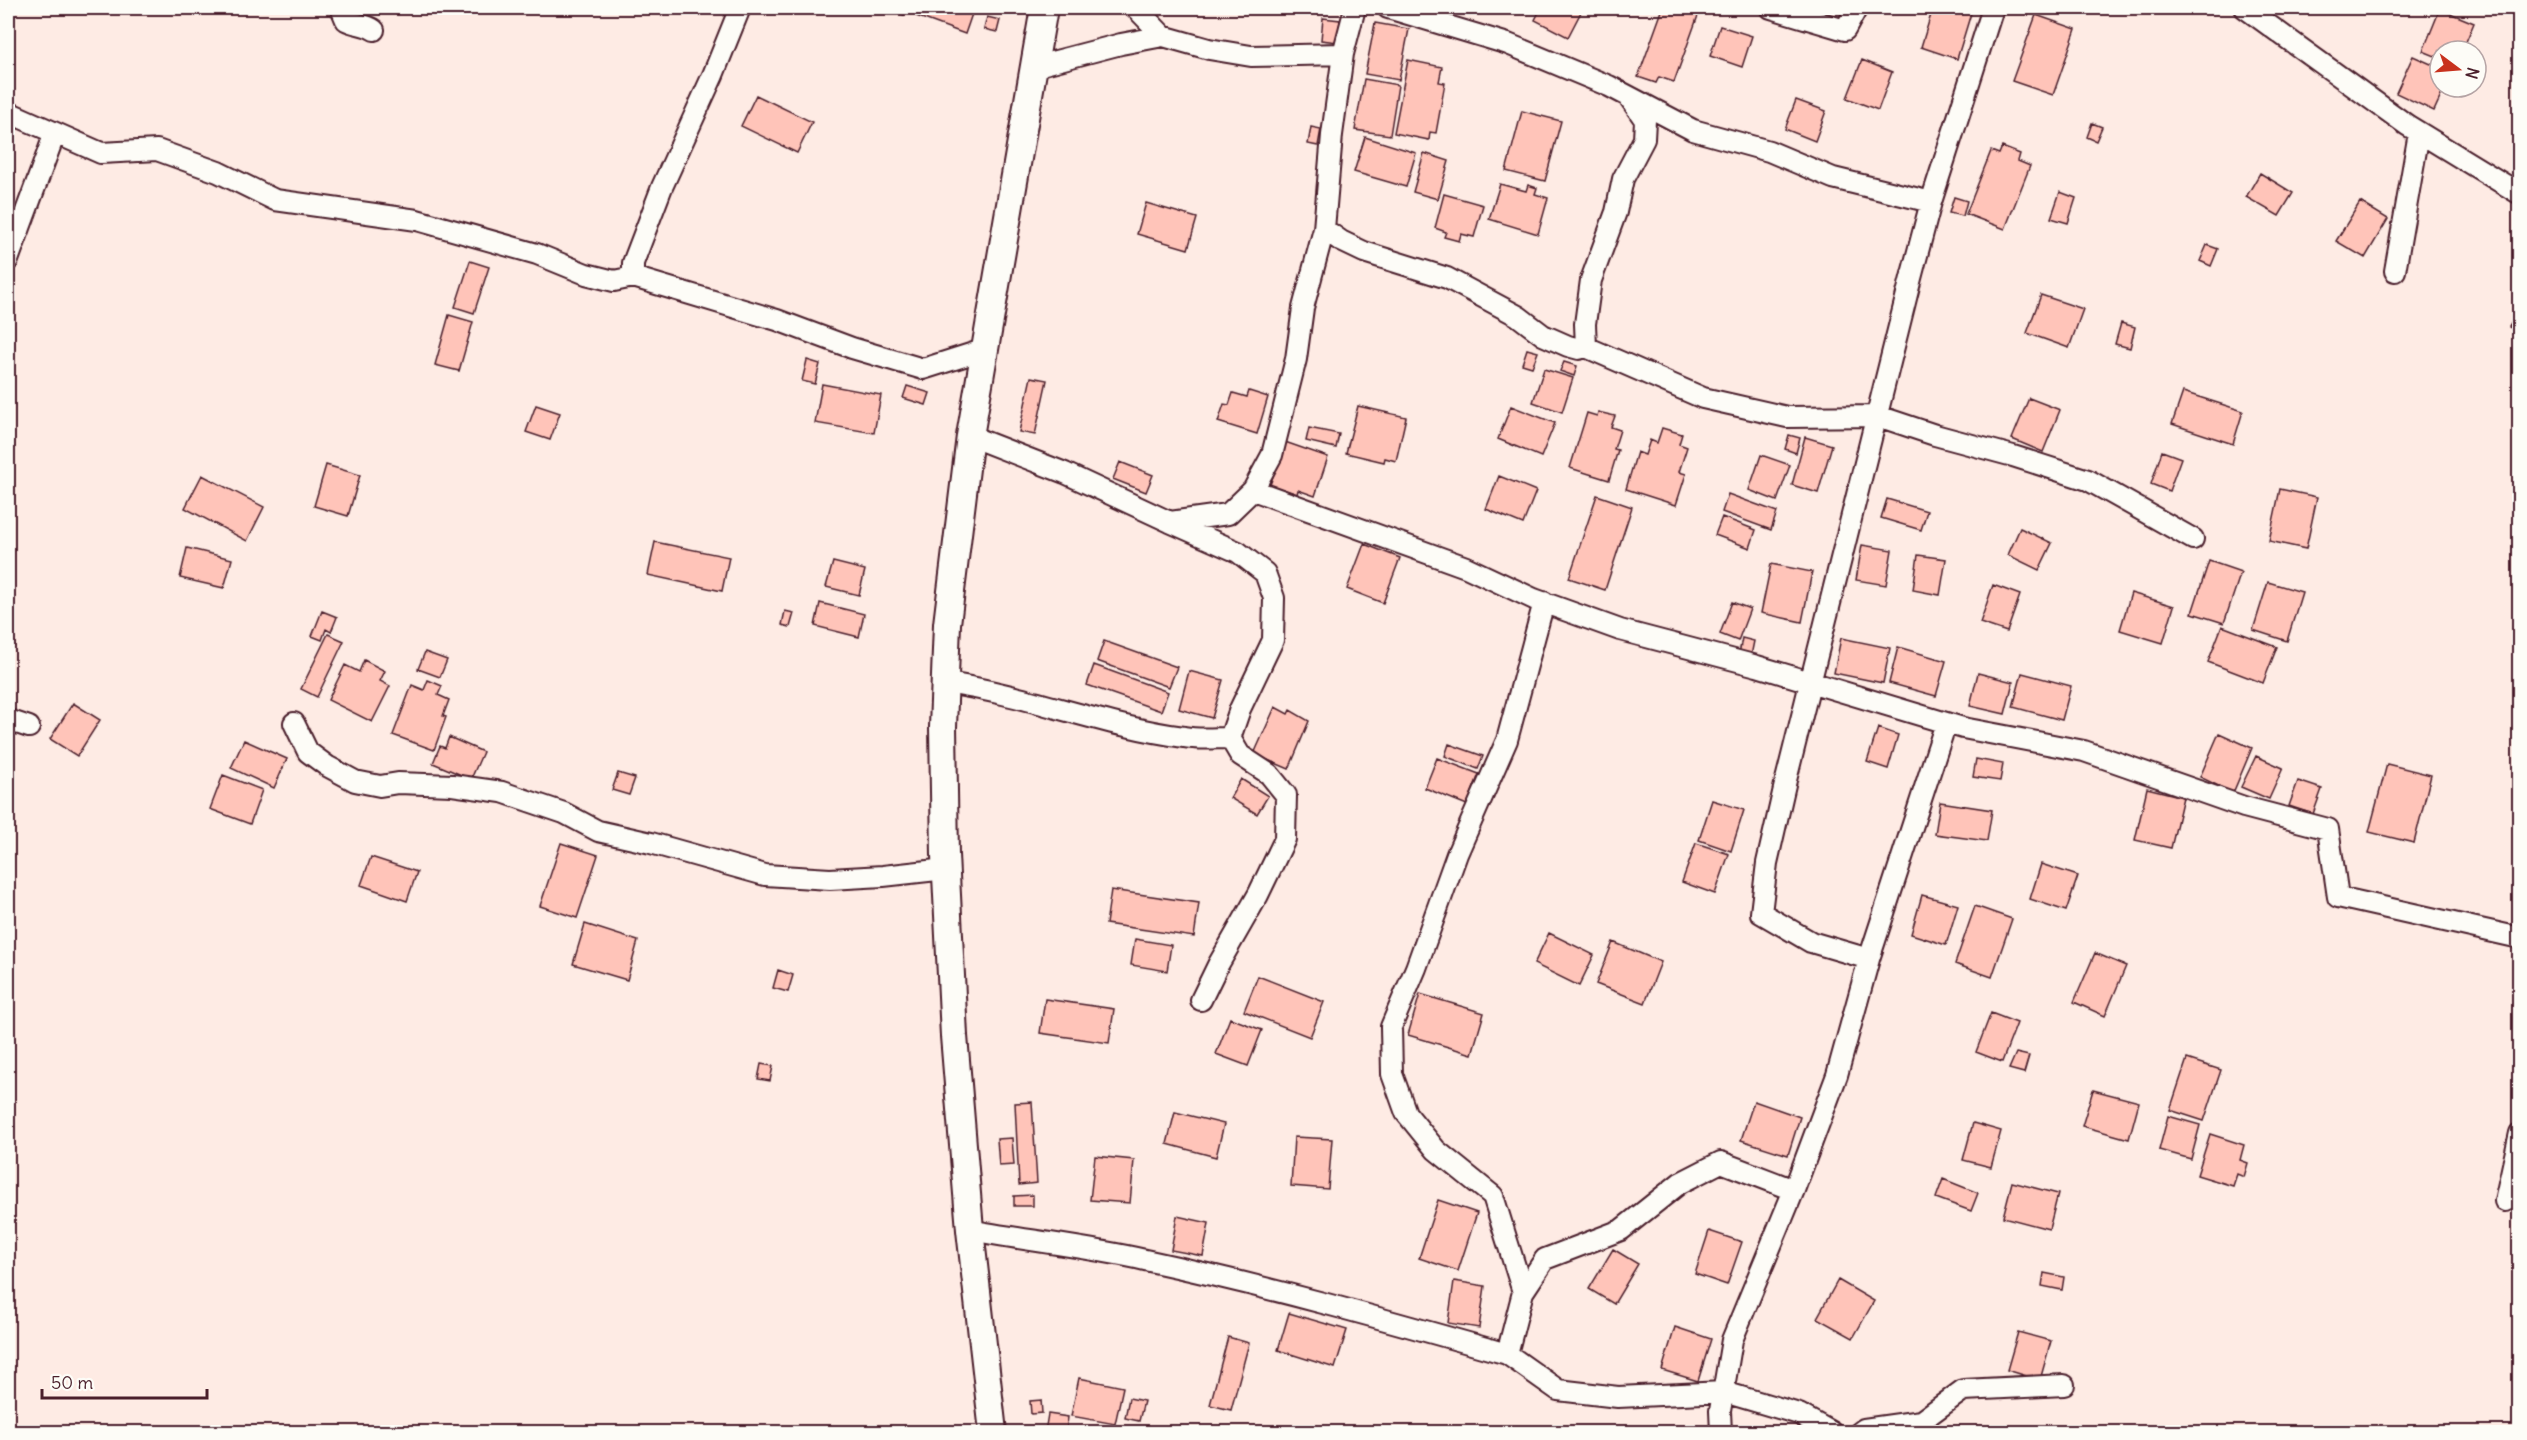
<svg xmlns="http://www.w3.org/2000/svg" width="2527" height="1440" font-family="Delius,sans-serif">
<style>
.building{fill:#ffc4b9;stroke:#4a1f2b;stroke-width:1.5}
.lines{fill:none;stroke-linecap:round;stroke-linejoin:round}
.minor-casing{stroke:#4a1f2b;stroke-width:24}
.tertiary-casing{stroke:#4a1f2b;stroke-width:30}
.minor{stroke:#fdfcf7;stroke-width:20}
.tertiary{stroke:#fdfcf7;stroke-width:26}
</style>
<rect width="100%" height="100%" fill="#feebe4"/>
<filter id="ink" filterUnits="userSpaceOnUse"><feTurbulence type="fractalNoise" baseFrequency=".0167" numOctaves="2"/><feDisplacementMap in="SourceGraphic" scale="12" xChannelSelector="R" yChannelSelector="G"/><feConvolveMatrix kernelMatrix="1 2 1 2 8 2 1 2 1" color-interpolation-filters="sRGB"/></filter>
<g filter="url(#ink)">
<path class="building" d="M 884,8 L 907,8 L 904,15 Z
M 919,8 L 974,8 L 965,34 L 916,16 Z
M 1541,8 L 1583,8 L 1568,37 L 1535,20 Z
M 1663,8 L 1693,8 L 1700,10 L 1674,82 L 1659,77 L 1656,83 L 1638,77 Z
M 1933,8 L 1964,8 L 1972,10 L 1957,59 L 1921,47 Z
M 2440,9 L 2474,23 L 2462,51 L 2440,51 L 2440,58 L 2423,51 Z
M 2036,15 L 2076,29 L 2053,95 L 2012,81 Z
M 987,17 L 1000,20 L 997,32 L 984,29 Z
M 1323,18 L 1340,20 L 1338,42 L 1321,40 Z
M 1375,23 L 1409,29 L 1399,80 L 1365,74 Z
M 1720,26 L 1752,36 L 1742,67 L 1710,56 Z
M 2413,56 L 2440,68 L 2440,87 L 2445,87 L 2434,111 L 2396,93 Z
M 1408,60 L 1442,67 L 1439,82 L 1445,83 L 1436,133 L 1430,132 L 1429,140 L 1394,133 Z
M 1862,60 L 1892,72 L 1878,110 L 1847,98 Z
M 1364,79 L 1398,85 L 1390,135 L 1355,130 Z
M 756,95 L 812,122 L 797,153 L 741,126 Z
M 1796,100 L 1826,111 L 1815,141 L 1785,129 Z
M 1522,111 L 1561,121 L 1545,181 L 1506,171 Z
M 2092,123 L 2102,127 L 2096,141 L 2087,137 Z
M 1311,127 L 1321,129 L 1318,146 L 1308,144 Z
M 1365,137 L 1416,153 L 1406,187 L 1354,172 Z
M 2002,147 L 2020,154 L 2018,161 L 2030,166 L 2005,229 L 1966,214 L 1991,151 L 1999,154 Z
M 1424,153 L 1449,161 L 1438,199 L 1413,192 Z
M 2260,173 L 2293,193 L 2279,216 L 2246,197 Z
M 1500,184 L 1526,191 L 1528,185 L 1537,188 L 1535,194 L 1548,198 L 1538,234 L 1489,219 Z
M 2060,192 L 2076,198 L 2068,223 L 2051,218 Z
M 1444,194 L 1483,205 L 1474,237 L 1461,234 L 1459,241 L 1444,237 L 1446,232 L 1435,228 Z
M 1954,197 L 1967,201 L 1963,216 L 1949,213 Z
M 2360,202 L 2388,219 L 2365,258 L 2336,241 Z
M 1146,203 L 1197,218 L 1188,249 L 1137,234 Z
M 2207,245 L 2218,249 L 2211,266 L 2200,261 Z
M 470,261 L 489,267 L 474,313 L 455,307 Z
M 2041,295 L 2083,309 L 2069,348 L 2027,333 Z
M 2520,309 L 2520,333 L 2509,327 Z
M 449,315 L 473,322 L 459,371 L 435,365 Z
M 2121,323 L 2135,327 L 2130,348 L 2115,344 Z
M 1527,349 L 1538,352 L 1532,367 L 1522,364 Z
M 807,360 L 820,364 L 815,384 L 802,381 Z
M 1564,362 L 1577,366 L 1574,376 L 1560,371 Z
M 1544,369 L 1573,378 L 1562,412 L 1533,402 Z
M 1031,377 L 1047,380 L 1035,435 L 1019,432 Z
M 822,384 L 881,395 L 874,433 L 815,423 Z
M 907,386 L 930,393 L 926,405 L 903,398 Z
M 1249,391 L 1268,397 L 1257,434 L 1218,422 L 1224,404 L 1229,405 L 1233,393 L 1247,397 Z
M 2183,392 L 2243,411 L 2233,444 L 2172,424 Z
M 2029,398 L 2060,410 L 2043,452 L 2012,439 Z
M 536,405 L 560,413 L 550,440 L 526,432 Z
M 1358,406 L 1406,417 L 1396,461 L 1385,458 L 1384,462 L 1346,453 Z
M 1511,406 L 1555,423 L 1541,457 L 1498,439 Z
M 1598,412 L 1615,416 L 1611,427 L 1620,430 L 1614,449 L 1618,450 L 1609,480 L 1570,468 L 1587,413 L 1597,416 Z
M 1309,428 L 1339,434 L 1336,448 L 1306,441 Z
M 1662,428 L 1682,434 L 1679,444 L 1687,447 L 1679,472 L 1686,474 L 1676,505 L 1626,489 L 1637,452 L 1645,455 L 1650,440 L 1657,443 Z
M 1789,435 L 1800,438 L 1796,453 L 1785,449 Z
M 1805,437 L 1832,445 L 1818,493 L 1792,485 Z
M 1285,442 L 1328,457 L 1315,496 L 1298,490 L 1297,494 L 1270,485 Z
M 2162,451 L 2181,458 L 2169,491 L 2151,484 Z
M 1761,455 L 1790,465 L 1777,501 L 1749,490 Z
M 1120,462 L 1153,475 L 1146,492 L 1113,479 Z
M 326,465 L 360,475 L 348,516 L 314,506 Z
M 202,475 L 264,507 L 247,541 L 185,508 Z
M 1499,476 L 1536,491 L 1523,524 L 1486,509 Z
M 2280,489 L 2317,497 L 2306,549 L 2269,541 Z
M 1728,494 L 1777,512 L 1771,530 L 1722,512 Z
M 1597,495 L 1632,507 L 1605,590 L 1569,578 Z
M 1887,499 L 1927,511 L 1921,530 L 1881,518 Z
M 1722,517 L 1756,530 L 1750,548 L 1715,535 Z
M 2020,528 L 2052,543 L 2039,570 L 2008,555 Z
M 655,542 L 729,557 L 722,591 L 648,575 Z
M 1364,544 L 1400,558 L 1383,603 L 1347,589 Z
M 1862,545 L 1892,550 L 1886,585 L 1856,580 Z
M 187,548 L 232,559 L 224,588 L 180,578 Z
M 1918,555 L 1946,559 L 1940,595 L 1913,590 Z
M 2209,561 L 2241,572 L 2224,623 L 2192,613 Z
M 833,562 L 865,570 L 859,595 L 826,587 Z
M 1771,564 L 1812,572 L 1802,622 L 1761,613 Z
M 2268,582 L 2302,592 L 2287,641 L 2253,630 Z
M 1993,585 L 2020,595 L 2007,632 L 1980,623 Z
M 2131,593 L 2174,606 L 2163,643 L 2120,630 Z
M 1732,602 L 1750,609 L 1738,641 L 1720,634 Z
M 820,603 L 864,614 L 859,637 L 815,626 Z
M 322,611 L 337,617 L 331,632 L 326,629 L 322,640 L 312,636 Z
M 785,611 L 794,613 L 790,627 L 782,625 Z
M 2222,626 L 2277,647 L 2263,683 L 2208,662 Z
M 328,634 L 344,641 L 317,697 L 301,689 Z
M 1742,638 L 1754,641 L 1751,656 L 1739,654 Z
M 1841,638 L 1890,648 L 1883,683 L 1834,673 Z
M 1104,641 L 1177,667 L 1169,687 L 1097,661 Z
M 1898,647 L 1946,661 L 1936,696 L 1889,683 Z
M 425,652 L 447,660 L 440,677 L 418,669 Z
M 364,660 L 385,671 L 380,681 L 390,686 L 372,722 L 328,700 L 345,665 L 359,672 Z
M 1094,665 L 1168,692 L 1161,711 L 1087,685 Z
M 1189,671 L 1223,680 L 1212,718 L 1179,709 Z
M 1978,673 L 2013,682 L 2005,714 L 1970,706 Z
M 2022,673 L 2071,686 L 2062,720 L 2013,707 Z
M 428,680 L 442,686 L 438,695 L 449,700 L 443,716 L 446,717 L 434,750 L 393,735 L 412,685 L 424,690 Z
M 73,703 L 100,720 L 77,756 L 50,739 Z
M 1275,707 L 1288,714 L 1290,710 L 1309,721 L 1289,769 L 1254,754 Z
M 1878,728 L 1898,735 L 1888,769 L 1867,762 Z
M 2219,733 L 2252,748 L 2233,793 L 2200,777 Z
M 449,737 L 483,752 L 471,779 L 433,763 L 440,746 L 445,748 Z
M 244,740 L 287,759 L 274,788 L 231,768 Z
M 1449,744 L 1483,756 L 1478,769 L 1445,756 Z
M 2256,756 L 2283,768 L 2269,799 L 2241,787 Z
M 1437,758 L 1479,774 L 1467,805 L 1425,788 Z
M 1976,759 L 2003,764 L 2000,781 L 1973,777 Z
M 2387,764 L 2431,775 L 2414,843 L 2369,832 Z
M 618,773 L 635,778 L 629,795 L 612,790 Z
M 223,775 L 262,790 L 250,824 L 210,809 Z
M 1241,779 L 1268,796 L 1257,814 L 1230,798 Z
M 2298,781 L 2322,789 L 2313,814 L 2289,806 Z
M 2147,788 L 2183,797 L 2171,848 L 2135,840 Z
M 1712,800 L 1744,810 L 1731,851 L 1699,840 Z
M 1940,802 L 1992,810 L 1987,841 L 1935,834 Z
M 561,843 L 598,855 L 577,918 L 540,906 Z
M 1696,843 L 1729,854 L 1715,894 L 1682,882 Z
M 371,857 L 417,872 L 407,901 L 361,885 Z
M 2041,864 L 2078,876 L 2066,911 L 2030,899 Z
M 1111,890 L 1199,903 L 1194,937 L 1106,924 Z
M 1922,895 L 1958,905 L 1946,945 L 1911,934 Z
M 1975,906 L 2012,919 L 1992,977 L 1955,964 Z
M 585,924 L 638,941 L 627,980 L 573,964 Z
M 1549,933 L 1594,955 L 1579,986 L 1534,964 Z
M 1135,939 L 1171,945 L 1167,971 L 1131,965 Z
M 1613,942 L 1661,962 L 1645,1003 L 1596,984 Z
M 2095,953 L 2126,966 L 2105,1016 L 2074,1002 Z
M 778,970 L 793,975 L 788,992 L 773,988 Z
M 1258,976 L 1324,1002 L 1310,1037 L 1244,1011 Z
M 1420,994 L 1484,1013 L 1472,1054 L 1408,1035 Z
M 1045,999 L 1114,1009 L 1109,1043 L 1040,1033 Z
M 1991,1013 L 2017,1023 L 2002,1062 L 1976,1052 Z
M 1230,1018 L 1262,1030 L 1248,1066 L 1216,1054 Z
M 2016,1053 L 2029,1056 L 2024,1073 L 2009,1069 Z
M 2187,1059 L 2221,1070 L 2204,1121 L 2170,1110 Z
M 761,1064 L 773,1066 L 770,1081 L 758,1079 Z
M 2093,1090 L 2139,1102 L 2129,1139 L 2082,1126 Z
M 1754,1101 L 1800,1117 L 1788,1155 L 1741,1140 Z
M 1032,1102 L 1037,1183 L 1019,1185 L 1015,1103 Z
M 1175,1112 L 1224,1124 L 1216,1157 L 1167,1144 Z
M 2168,1116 L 2200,1125 L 2191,1159 L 2159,1150 Z
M 1973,1123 L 2001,1131 L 1991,1167 L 1963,1160 Z
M 2210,1134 L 2244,1145 L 2240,1160 L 2248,1163 L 2244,1177 L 2237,1174 L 2233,1186 L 2197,1175 Z
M 1294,1137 L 1332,1139 L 1328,1189 L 1291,1186 Z
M 1012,1138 L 1014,1165 L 999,1166 L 997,1139 Z
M 1095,1156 L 1134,1160 L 1130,1203 L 1090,1200 Z
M 1943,1179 L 1978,1193 L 1971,1211 L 1936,1198 Z
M 2012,1182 L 2058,1194 L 2049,1229 L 2003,1217 Z
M 1033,1195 L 1033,1206 L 1014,1206 L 1014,1196 Z
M 1438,1200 L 1477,1213 L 1458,1271 L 1419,1258 Z
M 1177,1216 L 1209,1223 L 1203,1256 L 1171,1250 Z
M 1709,1231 L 1742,1242 L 1727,1285 L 1695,1274 Z
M 2520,1247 L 2520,1282 L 2515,1281 Z
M 1613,1249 L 1638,1264 L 1614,1304 L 1589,1289 Z
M 2044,1273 L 2064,1277 L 2062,1290 L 2042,1286 Z
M 1838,1280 L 1874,1301 L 1853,1338 L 1817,1318 Z
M 1454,1281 L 1485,1286 L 1479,1328 L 1448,1323 Z
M 1289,1313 L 1347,1330 L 1335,1368 L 1278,1350 Z
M 1675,1327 L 1711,1339 L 1698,1381 L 1662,1370 Z
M 2018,1332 L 2051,1341 L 2040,1380 L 2007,1370 Z
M 1228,1337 L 1249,1343 L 1231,1410 L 1210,1405 Z
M 1079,1378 L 1123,1387 L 1115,1424 L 1071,1416 Z
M 1129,1398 L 1144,1401 L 1139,1421 L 1125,1418 Z
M 1041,1400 L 1042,1413 L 1031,1414 L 1030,1401 Z
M 1048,1414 L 1068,1417 L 1066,1432 L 1045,1432 Z
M 2092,1427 L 2108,1432 L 2090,1432 Z"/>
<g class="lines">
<defs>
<path id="minor" d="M 341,8 L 346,20 C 356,25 366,24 374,30
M 1136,8 L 1163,36
M 1388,8 L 1508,44 L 1609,86 L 1693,130 L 1769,151 L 1833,178 L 1931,202
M 1771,8 L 1845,30 L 1857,8
M 2245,8 L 2407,125 L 2520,194
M 1343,54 L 1332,135 L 1324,229 L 1341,241 L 1364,252 L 1447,278 L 1518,316 L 1543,335 L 1568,346 L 1579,349 L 1586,347 L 1585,324 L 1591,280 L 1616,212 L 1623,179 L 1644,139 L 1645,120 L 1629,97
M 1033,67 L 1121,44 L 1163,36 L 1209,49 L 1251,56 L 1343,54 L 1355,8
M 8,112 L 101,153 L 157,150 L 218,172 L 275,200 L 417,220 L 537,254 L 586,274 L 614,281 L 633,277 L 777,320 L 852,348 L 923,369 L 983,350
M 8,260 L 55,133
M 2395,271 L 2419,133
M 633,277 L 633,263 L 662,187 L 713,75 L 740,8
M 1586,347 L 1703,398 L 1787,417 L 1878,416 L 1935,435 L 2013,456 L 2088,480 L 2193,539
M 970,436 L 1065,473 L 1170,522 L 1228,514 L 1253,490 L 1466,567 L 1534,599 L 1620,630 L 1757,666 L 1963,728 L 2084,751 L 2244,807 L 2328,829 L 2338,897 L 2520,938
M 1253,490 L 1272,455 L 1296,359 L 1303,308 L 1324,229
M 1170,522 L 1238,552 L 1265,573 L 1274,598 L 1273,640 L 1240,709 L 1230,738 L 1240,755 L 1269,774 L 1286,795 L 1285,839 L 1258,895 L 1218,965 L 1201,1000
M 945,683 C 1026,694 1102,726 1184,737 C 1199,740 1215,738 1230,738
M 8,720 L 29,727
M 294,723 L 308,752 L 327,766 L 355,781 L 380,786 L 398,783 L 452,785 L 502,792 L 564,813 L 598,831 L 651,843 L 765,875 L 830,879 L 883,876 L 946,869
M 1869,959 L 1811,942 L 1761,913 L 1767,863 L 1786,780 L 1911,278 L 1931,202 L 1993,8
M 1794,1190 L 1721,1162 L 1680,1183 L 1621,1230 L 1545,1259 L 1523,1292 L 1507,1354 L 1558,1390 L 1618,1397 L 1724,1392 L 1799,1414 L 1831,1432
M 2505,1201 L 2520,1133
M 970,1230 C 1028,1241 1088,1247 1145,1260 C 1267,1286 1387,1320 1507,1354
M 1523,1292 L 1493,1196 L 1436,1150 L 1406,1113 L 1392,1074 L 1391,1027 L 1416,968 L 1457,854 L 1507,740 L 1544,602
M 1721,1432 L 1720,1411 L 1732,1340 L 1794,1190 L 1837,1075 L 1869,959 L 1946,723
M 1860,1432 L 1864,1429 L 1921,1421 L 1963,1390 L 2064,1385"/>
<path id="tertiary" d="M 993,1432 L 970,1230 L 954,1036 L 945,855 L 943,727 L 947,624 L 970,436 L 1044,8"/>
</defs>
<use href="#minor" class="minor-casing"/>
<use href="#tertiary" class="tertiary-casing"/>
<use href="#minor" class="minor"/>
<use href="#tertiary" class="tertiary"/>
</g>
</g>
<rect width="2527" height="1440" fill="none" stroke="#fdfcf7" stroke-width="30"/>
<rect x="15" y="15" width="2497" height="1410" fill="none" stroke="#4a1f2b" stroke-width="2" filter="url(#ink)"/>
<g transform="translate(2458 69) rotate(106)"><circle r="28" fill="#fdfcf7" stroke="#b5a4a5" stroke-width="1.5"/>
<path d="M0-4.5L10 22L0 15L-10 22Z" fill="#c8321e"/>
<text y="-9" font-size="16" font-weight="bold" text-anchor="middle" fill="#4a1f2b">N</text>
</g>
<path d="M42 1389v9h165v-9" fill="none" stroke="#4a1f2b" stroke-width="3"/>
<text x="51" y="1389" font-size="18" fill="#4a1f2b" stroke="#fdfcf7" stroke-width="4.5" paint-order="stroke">50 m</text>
</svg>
